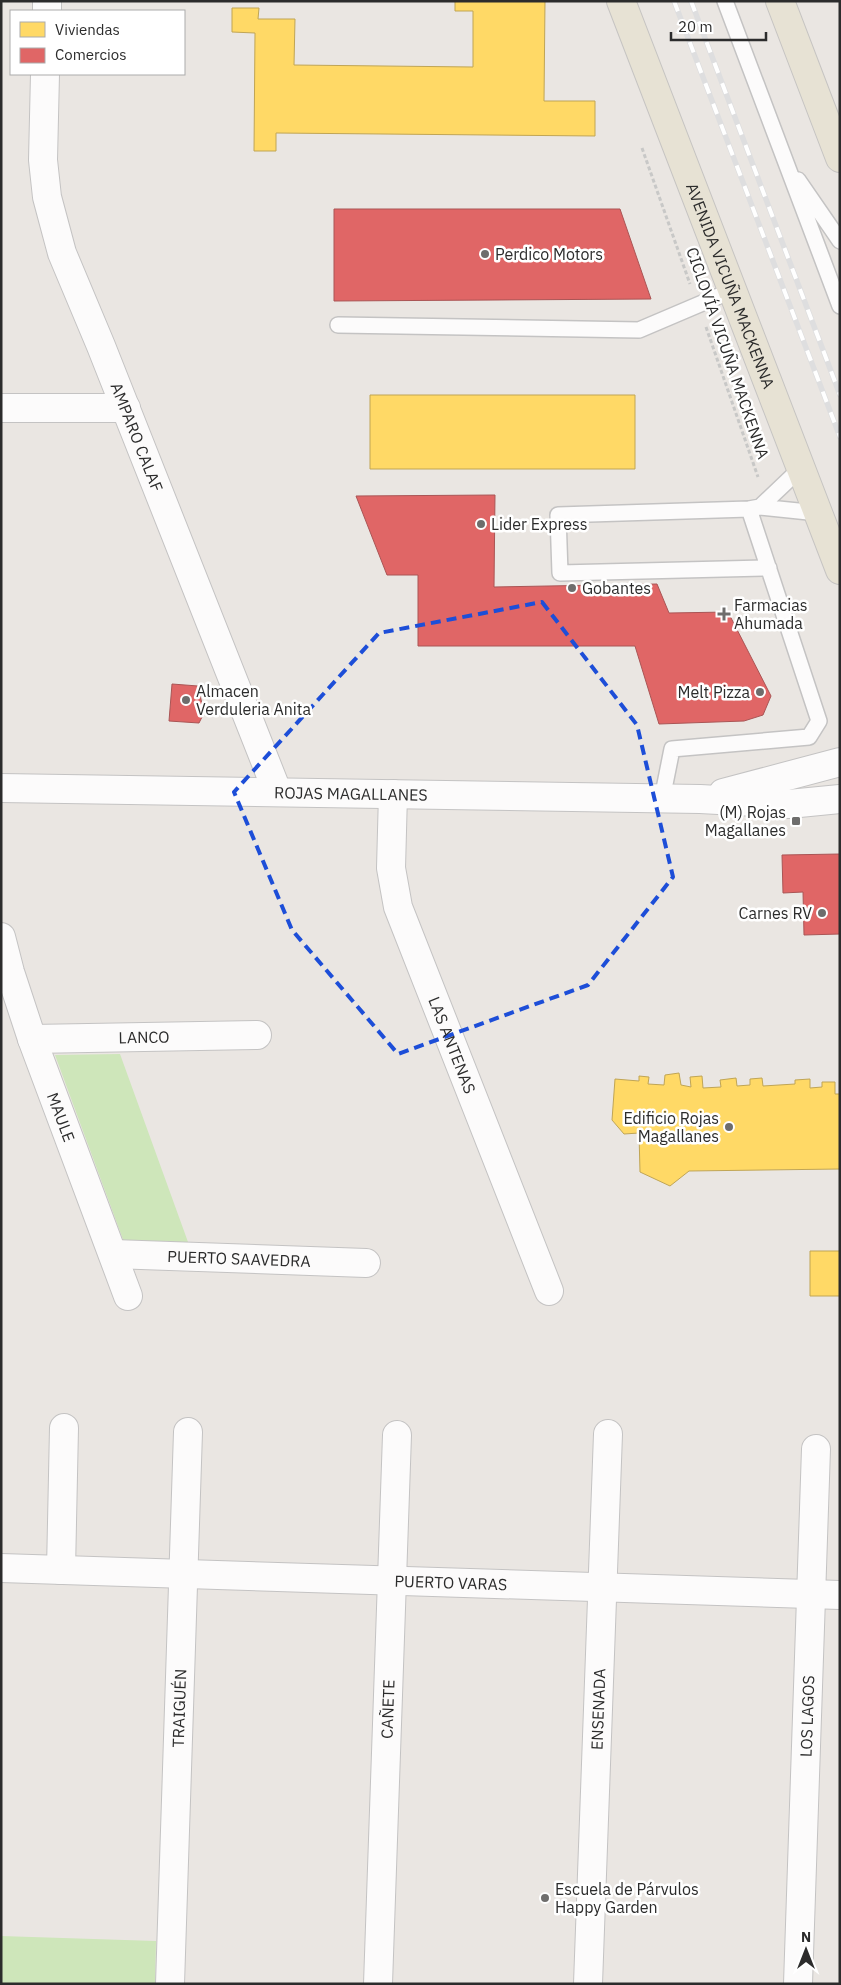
<svg xmlns="http://www.w3.org/2000/svg" width="841" height="1985" font-family="'IBM Plex Sans',sans-serif">
<style>
.green{fill:#cee6ba}
.homes{fill:#ffd966;stroke:#c0a555}
.shops{fill:#e06666;stroke:#a55}
.lines{fill:none;stroke-linecap:round;stroke-linejoin:round}
.lane-casing{stroke:#c4c3c3;stroke-width:18}
.street-casing{stroke:#c4c3c3;stroke-width:30}
.secondary-casing{stroke:#c4c3c3;stroke-width:30}
.primary-casing{stroke:#c6c4c2;stroke-width:30}
.path{stroke:#c8c8c7;stroke-width:3;stroke-dasharray:4 2.5;stroke-linecap:butt}
.lane{stroke:#fcfbfb;stroke-width:15}
.street{stroke:#fcfbfb;stroke-width:28}
.secondary{stroke:#fcfbfb;stroke-width:28}
.primary{stroke:#e7e2d4;stroke-width:28}
.rail-casing{stroke:#dededf;stroke-width:5.5}
.rail{stroke:#fff;stroke-width:4;stroke-dasharray:11;stroke-linecap:butt}
.marked{fill:none;stroke:#1d4ed8;stroke-width:4;stroke-dasharray:10 6;stroke-linejoin:round}
.poi-dot{fill:#6e6d6c;stroke:#fff;stroke-width:2}
.labels{text-anchor:middle;dominant-baseline:central;stroke-width:5;stroke-linejoin:round;paint-order:stroke}
.poi-label{font-size:16px;fill:#2c2c2c;stroke:#fff;text-anchor:start}
.street-label{font-size:16px;fill:#2c2c2c;stroke:#fff}
</style>
<rect width="100%" height="100%" fill="#eae6e2"/>
<path class="green" d="M 120,1054 L 188,1242 L 125,1245 L 55,1055 Z
M 1,1936 L 156,1941 L 155,1984 L 1,1984 Z"/>
<path class="homes" d="M 455,1 L 545,1 L 544,101 L 595,101 L 595,136 L 276,133 L 276,151 L 254,151 L 255,33 L 232,32 L 232,8 L 259,8 L 258,19 L 295,19 L 294,65 L 473,67 L 473,11 L 455,11 Z
M 370,395 L 635,395 L 635,469 L 370,469 Z
M 679,1073 L 681,1085 L 691,1087 L 690,1077 L 702,1076 L 703,1088 L 721,1087 L 720,1080 L 736,1078 L 737,1086 L 750,1085 L 750,1079 L 762,1078 L 763,1086 L 795,1084 L 795,1080 L 810,1079 L 810,1088 L 822,1087 L 822,1082 L 835,1082 L 835,1094 L 840,1094 L 840,1169 L 689,1171 L 670,1186 L 640,1172 L 639,1133 L 624,1134 L 612,1120 L 615,1079 L 639,1081 L 639,1076 L 649,1077 L 648,1084 L 664,1085 L 665,1075 Z
M 810,1251 L 840,1251 L 840,1296 L 810,1296 Z"/>
<path class="shops" d="M 334,209 L 620,209 L 651,299 L 334,301 Z
M 495,495 L 494,587 L 657,584 L 669,613 L 728,612 L 771,696 L 763,715 L 744,721 L 659,724 L 635,646 L 418,646 L 418,575 L 387,575 L 356,496 Z
M 172,684 L 198,686 L 204,713 L 199,723 L 169,721 Z
M 840,854 L 840,934 L 804,935 L 803,892 L 783,893 L 782,855 Z"/>
<g class="lines">
<defs>
<path id="lane" d="M 725,1 L 840,306
M 798,180 L 840,241
M 338,325 L 639,330 L 733,290
M 760,507 L 801,468
M 769,568 L 560,573 L 558,515 L 749,509 L 760,507 L 818,513
M 662,799 L 672,749 L 809,737 L 819,721 L 749,509"/>
<g id="street">
<path d="M 47,11 L 47,1"/>
<path id="s1" d="M 45,74 L 43,160 L 47,197 L 62,253 L 101,346 L 277,791"/>
<path d="M 1,408 L 126,408"/>
<path id="s2" d="M 393,794 L 391,868 L 398,907 L 549,1291"/>
<path id="s3" d="M 1,937 L 10,972 L 32,1039 L 128,1296"/>
<path id="s4" d="M 32,1039 L 257,1035"/>
<path id="s5" d="M 113,1254 L 366,1263"/>
<path id="s6" d="M 1,1568 L 840,1595"/>
<path d="M 61,1570 L 64,1428"/>
<path id="s7" d="M 170,1984 L 188,1432"/>
<path id="s8" d="M 378,1984 L 397,1435"/>
<path id="s9" d="M 588,1984 L 608,1434"/>
<path id="s10" d="M 798,1984 L 816,1449"/>
</g>
<g id="secondary">
<path id="s11" d="M 1,788 L 700,799 L 789,804 L 840,799"/>
<path d="M 723,793 L 840,762"/>
</g>
<g id="primary">
<path id="s12" d="M 621,1 L 840,570"/>
<path d="M 780,1 L 840,158"/>
</g>
</defs>
<use href="#lane" class="lane-casing"/>
<use href="#street" class="street-casing"/>
<use href="#secondary" class="secondary-casing"/>
<use href="#primary" class="primary-casing"/>
<path class="path" d="M 642,148 L 690,284
M 706,327 L 758,477"/>
<use href="#lane" class="lane"/>
<use href="#street" class="street"/>
<use href="#secondary" class="secondary"/>
<use href="#primary" class="primary"/>
<defs>
<path id="rail" d="M 674,1 L 840,437
M 691,1 L 840,395"/>
</defs>
<use href="#rail" class="rail-casing"/>
<use href="#rail" class="rail"/>
</g>
<path class="marked" d="M 542,602 L 637,725 L 673,877 L 588,985 L 398,1054 L 292,930 L 234,792 L 379,633 Z"/>
<g class="poi-dot">
<circle cx="485" cy="254" r="5"/>
<circle cx="481" cy="524" r="5"/>
<circle cx="572" cy="588" r="5"/>
<path d="M721.5 606.5h5v5h5v5h-5v5h-5v-5h-5v-5h5z"/>
<circle cx="760" cy="692" r="5"/>
<circle cx="186" cy="700" r="5"/>
<rect x="791" y="816" width="10" height="10" rx="2.5"/>
<circle cx="822" cy="913" r="5"/>
<circle cx="729" cy="1127" r="5"/>
<circle cx="545" cy="1898" r="5"/>
</g>
<g class="labels">
<g class="poi-label">
<text x="495" y="254">Perdico Motors</text>
<text x="491" y="524">Lider Express</text>
<text x="582" y="588">Gobantes</text>
<text x="734" y="605">Farmacias<tspan x="734" dy="18">Ahumada</tspan></text>
<text x="196" y="691">Almacen<tspan x="196" dy="18">Verduleria Anita</tspan></text>
<text x="750" y="692" text-anchor="end">Melt Pizza</text>
<text x="786" y="812" text-anchor="end">(M) Rojas<tspan x="786" dy="18">Magallanes</tspan></text>
<text x="812" y="913" text-anchor="end">Carnes RV</text>
<text x="719" y="1118" text-anchor="end">Edificio Rojas<tspan x="719" dy="18">Magallanes</tspan></text>
<text x="555" y="1889">Escuela de Párvulos<tspan x="555" dy="18">Happy Garden</tspan></text>
</g>
<g class="street-label">
<text stroke="none"><textPath href="#s12" startOffset="305">AVENIDA VICUÑA MACKENNA</textPath></text>
<text transform="translate(728 353) rotate(71)">CICLOVÍA VICUÑA MACKENNA</text>
<text stroke="none"><textPath href="#s1" startOffset="380">AMPARO CALAF</textPath></text>
<text stroke="none"><textPath href="#s11" startOffset="350">ROJAS MAGALLANES</textPath></text>
<text stroke="none"><textPath href="#s4" startOffset="112">LANCO</textPath></text>
<text stroke="none"><textPath href="#s2" startOffset="262">LAS ANTENAS</textPath></text>
<text stroke="none"><textPath href="#s3" startOffset="190">MAULE</textPath></text>
<text stroke="none"><textPath href="#s5" startOffset="126">PUERTO SAAVEDRA</textPath></text>
<text stroke="none"><textPath href="#s6" startOffset="450">PUERTO VARAS</textPath></text>
<text stroke="none"><textPath href="#s7" startOffset="276">TRAIGUÉN</textPath></text>
<text stroke="none"><textPath href="#s8" startOffset="275">CAÑETE</textPath></text>
<text stroke="none"><textPath href="#s9" startOffset="275">ENSENADA</textPath></text>
<text stroke="none"><textPath href="#s10" startOffset="268">LOS LAGOS</textPath></text>
</g>
</g>
<rect width="841" height="1985" fill="none" stroke="#2c2c2c" stroke-width="5"/>
<rect x="10" y="10" width="175" height="65" fill="#ffffff" stroke="#ababab"/>
<rect x="20" y="22" width="25" height="15" fill="#ffd966" stroke="#ababab"/>
<text x="55" y="35" font-size="15" fill="#2c2c2c">Viviendas</text>
<rect x="20" y="48" width="25" height="15" fill="#e06666" stroke="#ababab"/>
<text x="55" y="60" font-size="15" fill="#2c2c2c">Comercios</text>
<g transform="translate(806 1950)" stroke="#ffffff" stroke-width="4" paint-order="stroke">
<path d="M0-4L9 19L0 12L-9 19Z" fill="#2c2c2c"/>
<text y="-8" font-size="14" font-weight="bold" text-anchor="middle" fill="#2c2c2c">N</text>
</g>
<path d="M671 32v8h95v-8" fill="none" stroke="#2c2c2c" stroke-width="2.5"/>
<text x="678" y="32" font-size="15" fill="#2c2c2c" stroke="#ffffff" stroke-width="4" paint-order="stroke">20 m</text>
</svg>
